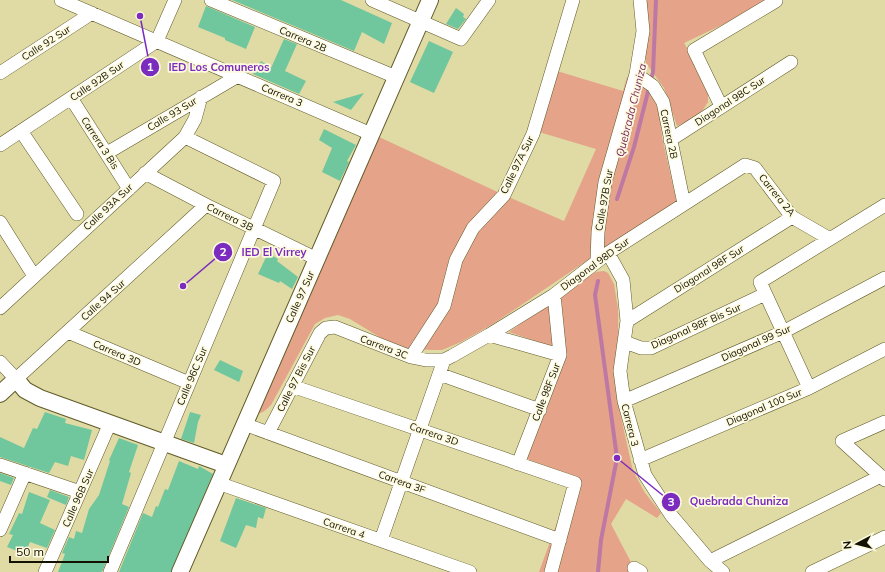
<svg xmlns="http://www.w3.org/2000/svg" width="885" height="572" font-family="Mulish,sans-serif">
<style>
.green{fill:#e5a389}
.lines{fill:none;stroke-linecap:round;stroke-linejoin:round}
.stream{stroke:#be78a4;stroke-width:4}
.building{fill:#70c79d}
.minor-casing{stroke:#605a27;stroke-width:14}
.tertiary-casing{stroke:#605a27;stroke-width:18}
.minor{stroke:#fff;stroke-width:13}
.tertiary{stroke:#fff;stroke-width:16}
.labels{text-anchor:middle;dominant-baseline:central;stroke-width:3.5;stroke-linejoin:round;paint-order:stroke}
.street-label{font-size:10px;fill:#131100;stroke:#fdfadf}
.water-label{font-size:11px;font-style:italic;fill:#792560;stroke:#fdfadf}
.leader{fill:none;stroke:#7b2cbf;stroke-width:1.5}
.callout-dot{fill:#7b2cbf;stroke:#fdfadf;stroke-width:1.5}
.mark-label{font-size:12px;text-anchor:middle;font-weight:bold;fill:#fff}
.callout-label{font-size:11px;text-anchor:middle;font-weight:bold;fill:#7b2cbf;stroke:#fdfadf;stroke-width:3.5;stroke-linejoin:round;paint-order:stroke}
</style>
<rect width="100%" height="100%" fill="#e0daa4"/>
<path class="green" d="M 644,0 L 764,0 L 766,4 L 684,43 L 708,84 L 708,102 L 699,116 L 677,126 L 664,88 L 646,63 Z
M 557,71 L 623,91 L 627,77 L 645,87 L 653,98 L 660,113 L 662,137 L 677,204 L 616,241 L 493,324 L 461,342 L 442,350 L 432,350 L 410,349 L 391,344 L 350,319 L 338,315 L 325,318 L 315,324 L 271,405 C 266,410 263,413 256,414 L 379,137 L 504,195 L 564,221 L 596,149 L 539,132 Z
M 604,271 L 608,273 L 614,284 L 618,309 L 619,408 L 628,449 L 633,471 L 645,493 L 661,513 L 657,518 L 626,499 L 611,524 L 634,568 L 632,572 L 539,572 L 574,476 L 527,459 L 565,351 L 509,332 L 578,283 L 596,272 Z"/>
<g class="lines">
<path class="stream" d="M 617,199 L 634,147 L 653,72 L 656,0
M 598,281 L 595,295 L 617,458 L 601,540 L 598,572"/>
</g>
<path class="building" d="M 232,0 L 341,0 L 392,23 L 384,44 L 362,32 L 354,51 Z
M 206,6 L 255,27 L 246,49 L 225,40 L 225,38 L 198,27 Z
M 456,8 L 464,14 L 463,17 L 466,19 L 458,29 L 446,24 Z
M 284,39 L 297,44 L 285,71 L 306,81 L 299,94 L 253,74 L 261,61 L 271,68 Z
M 429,41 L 453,52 L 434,93 L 410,82 Z
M 364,93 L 351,110 L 333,102 Z
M 324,129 L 356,145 L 347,161 L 349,162 L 340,181 L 322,172 L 332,148 L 319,140 Z
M 268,253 L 278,259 L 277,261 L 298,277 L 292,289 L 280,281 L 279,283 L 258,274 Z
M 220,360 L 243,371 L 239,382 L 214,370 Z
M 45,412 L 66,419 L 65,423 L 92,430 L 84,460 L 71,456 L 68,466 L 55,462 L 49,473 L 0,457 L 0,437 L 24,448 L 33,428 L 37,429 Z
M 190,412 L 201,415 L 198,422 L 194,443 L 181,439 Z
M 119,438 L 138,445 L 129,472 L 131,473 L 122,504 L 129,507 L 102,572 L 58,572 L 65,554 L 62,553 L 69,537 L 74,539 L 76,531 L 82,533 L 89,509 L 99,495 L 110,461 L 109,460 Z
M 179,461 L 198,469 L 199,466 L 213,474 L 171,572 L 119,572 L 143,513 L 152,517 L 156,506 L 158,507 L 165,489 L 168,490 Z
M 0,473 L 14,478 L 11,485 L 0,481 Z
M 50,490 L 69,497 L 66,505 L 47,497 Z
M 29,492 L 50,500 L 40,523 L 55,530 L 47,548 L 30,542 L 25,554 L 7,547 L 13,535 L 9,534 L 19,513 L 22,514 Z
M 236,498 L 266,508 L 263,519 L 258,517 L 256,528 L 246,525 L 236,548 L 220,541 Z"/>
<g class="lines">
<defs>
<path id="minor" d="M 61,0 L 371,134
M 211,0 L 396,77
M 372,0 L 461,39 L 489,0
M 0,73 L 92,13
M 636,74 L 653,86 L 663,102 L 684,204
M 71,98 L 129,189
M 721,106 L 694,50 L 776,1
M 21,131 L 77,214
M 670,140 L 791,62
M 0,145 L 157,41 L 175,0
M 107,153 L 238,76
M 145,173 L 206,205 L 317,259
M 0,222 L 34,276
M 608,253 L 623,280 L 627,321 L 620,371 L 624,401 L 645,475 L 671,515 L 710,561 L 723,572
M 597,261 L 598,232 L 605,182 L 636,74 L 643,31 L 640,0
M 0,308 L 185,137 L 195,119 L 201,97
M 627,321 L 792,217
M 68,332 L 189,383
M 489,335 L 560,355
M 625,342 L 641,348 L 651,348 L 765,294
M 411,357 L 444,306 L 456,260 L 473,228 L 504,195 L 533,134 L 573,0
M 0,362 L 16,379 L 206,205
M 439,374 L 540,410
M 292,386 L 575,483 L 551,572
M 809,388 L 760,282 L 885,205
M 624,401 L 783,332 L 885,278
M 885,422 L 842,441 L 885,480
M 244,424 L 560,540
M 268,433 L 320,333 L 326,328 L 335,327 L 411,357 L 426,360 L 444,360 L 452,356 L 489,335 L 554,295 L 608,253 L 745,165 L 755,168 L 792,217 L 830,239
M 640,460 L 809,388 L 885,349
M 518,464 L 560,355 L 554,295
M 0,465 L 80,492
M 218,483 L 470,572
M 0,530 L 25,473
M 381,540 L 444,360
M 710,561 L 881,476
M 634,568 L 641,572
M 45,572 L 110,423
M 110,572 L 274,181 L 185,137
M 812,572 L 885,537"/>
<path id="tertiary" d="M 0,394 L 16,379 L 25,390 L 40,398 L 226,465
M 180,572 L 430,0"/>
</defs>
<use href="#minor" class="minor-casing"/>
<use href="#tertiary" class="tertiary-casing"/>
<use href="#minor" class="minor"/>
<use href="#tertiary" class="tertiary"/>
</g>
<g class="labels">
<g class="street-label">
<text transform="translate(303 39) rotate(23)">Carrera 2B</text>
<text transform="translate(46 43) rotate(-33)">Calle 92 Sur</text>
<text transform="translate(97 81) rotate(-34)">Calle 92B Sur</text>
<text transform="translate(282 95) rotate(23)">Carrera 3</text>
<text transform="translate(730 101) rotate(-33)">Diagonal 98C Sur</text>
<text transform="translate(172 114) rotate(-31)">Calle 93 Sur</text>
<text transform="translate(669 134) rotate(78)">Carrera 2B</text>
<text transform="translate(100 143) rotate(57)">Carrera 3 Bis</text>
<text transform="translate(517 165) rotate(-64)">Calle 97A Sur</text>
<text transform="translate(777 195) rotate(51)">Carrera 2A</text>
<text transform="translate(604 200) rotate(-80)">Calle 97B Sur</text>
<text transform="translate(108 207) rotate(-43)">Calle 93A Sur</text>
<text transform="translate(230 217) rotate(26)">Carrera 3B</text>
<text transform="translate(595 264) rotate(-36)">Diagonal 98D Sur</text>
<text transform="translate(709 269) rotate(-32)">Diagonal 98F Sur</text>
<text transform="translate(300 297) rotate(-66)">Calle 97 Sur</text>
<text transform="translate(103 300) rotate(-42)">Calle 94 Sur</text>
<text transform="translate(696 326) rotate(-24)">Diagonal 98F Bis Sur</text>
<text transform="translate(756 343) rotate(-24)">Diagonal 99 Sur</text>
<text transform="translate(384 347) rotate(21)">Carrera 3C</text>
<text transform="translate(117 353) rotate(23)">Carrera 3D</text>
<text transform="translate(192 376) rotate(-67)">Calle 96C Sur</text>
<text transform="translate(296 379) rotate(-63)">Calle 97 Bis Sur</text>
<text transform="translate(546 392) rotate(-69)">Calle 98F Sur</text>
<text transform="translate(764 407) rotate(-23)">Diagonal 100 Sur</text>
<text transform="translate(630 425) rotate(76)">Carrera 3</text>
<text transform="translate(434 434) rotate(19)">Carrera 3D</text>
<text transform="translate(402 482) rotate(20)">Carrera 3F</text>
<text transform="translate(78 498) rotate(-66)">Calle 96B Sur</text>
<text transform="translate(344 528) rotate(19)">Carrera 4</text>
</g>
<g class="water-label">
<text transform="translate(631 110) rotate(-76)">Quebrada Chuniza</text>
</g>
</g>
<path class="leader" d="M140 16L150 67M183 286L223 252M617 458L671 502"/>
<g class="callout-dot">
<circle cx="140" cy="16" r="4"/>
<circle cx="183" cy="286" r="4"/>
<circle cx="617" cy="458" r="4"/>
<circle cx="150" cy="67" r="10"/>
<circle cx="223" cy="252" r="10"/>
<circle cx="671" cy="502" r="10"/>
</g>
<g class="mark-label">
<text x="150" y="71">1</text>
<text x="223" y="256">2</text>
<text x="671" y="506">3</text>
</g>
<g class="callout-label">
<text x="219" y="71">IED Los Comuneros</text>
<text x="274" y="256">IED El Virrey</text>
<text x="739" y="505">Quebrada Chuniza</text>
</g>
<g transform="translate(857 544) rotate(263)" stroke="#fdfadf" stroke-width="3" paint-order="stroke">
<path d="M0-3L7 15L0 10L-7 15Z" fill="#131100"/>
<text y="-6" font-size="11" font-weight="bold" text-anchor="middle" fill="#131100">N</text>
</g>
<path d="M10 556v6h98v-6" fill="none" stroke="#131100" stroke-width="2"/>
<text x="16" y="556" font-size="12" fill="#131100" stroke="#fdfadf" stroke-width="3" paint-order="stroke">50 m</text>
</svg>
